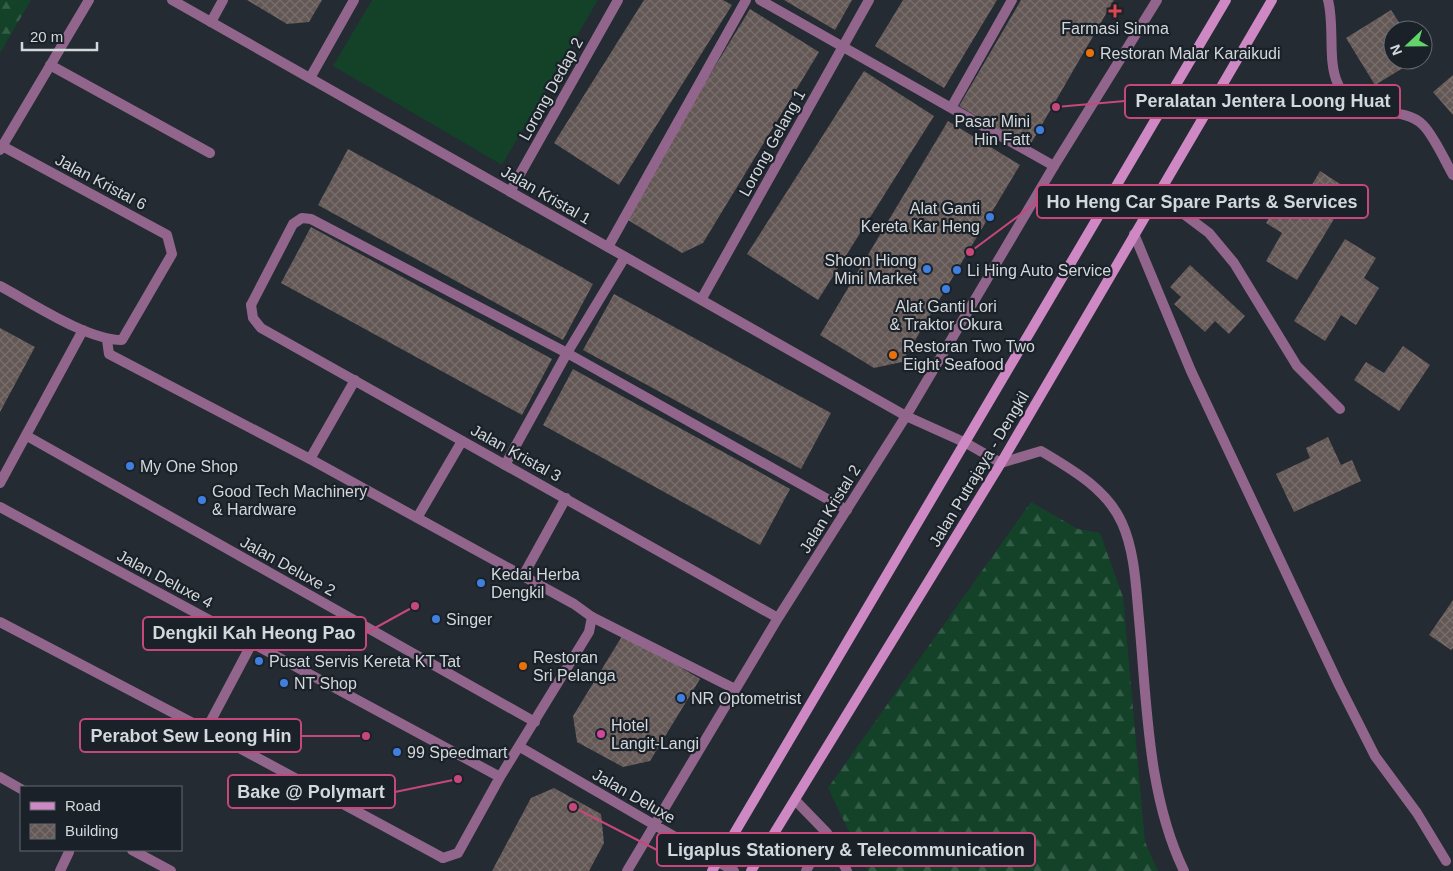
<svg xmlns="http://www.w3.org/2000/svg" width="1453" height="871" font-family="Arial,sans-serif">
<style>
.forest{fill:url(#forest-firs)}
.garden{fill:#134229}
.building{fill:url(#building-cross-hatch)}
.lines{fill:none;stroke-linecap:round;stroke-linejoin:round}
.service{stroke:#92668c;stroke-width:10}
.minor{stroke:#92668c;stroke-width:10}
.secondary{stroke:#ce88c3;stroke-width:10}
.health-dot{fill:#e0444e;stroke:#1b2128;stroke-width:2}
.food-dot{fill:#e8710a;stroke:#1b2128;stroke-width:2}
.shop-dot{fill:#3f7fe0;stroke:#1b2128;stroke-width:2}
.hotel-dot{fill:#d1479c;stroke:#1b2128;stroke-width:2}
.labels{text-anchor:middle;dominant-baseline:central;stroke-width:4.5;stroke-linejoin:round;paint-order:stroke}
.poi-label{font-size:16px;fill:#d3d8dc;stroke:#1b2128;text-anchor:start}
.street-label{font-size:16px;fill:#d3d8dc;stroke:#1b2128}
.leader{fill:none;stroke:#c6487b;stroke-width:2}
.callout-dot{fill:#c6487b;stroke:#1b2128;stroke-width:2}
.callout{fill:#1b2128;stroke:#c6487b;stroke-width:2}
.callout-label{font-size:18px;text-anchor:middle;font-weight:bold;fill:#d3d8dc}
</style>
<defs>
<pattern id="forest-firs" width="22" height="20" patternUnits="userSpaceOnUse" patternTransform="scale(1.25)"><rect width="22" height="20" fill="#134229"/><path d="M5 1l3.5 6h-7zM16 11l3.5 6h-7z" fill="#345d47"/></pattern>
<pattern id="building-cross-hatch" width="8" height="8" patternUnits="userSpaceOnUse" patternTransform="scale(1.25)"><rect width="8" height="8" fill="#635855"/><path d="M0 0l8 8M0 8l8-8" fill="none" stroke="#786f6d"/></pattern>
</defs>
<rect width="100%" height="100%" fill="#242b32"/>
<path class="forest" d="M 0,0 L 31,0 L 0,53 Z
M 1031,502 L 1078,529 L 1100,533 L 1123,597 L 1145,842 L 1158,871 L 868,871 L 828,788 Z"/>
<path class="garden" d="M 372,0 L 598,0 L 502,165 L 333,66 Z"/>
<path class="building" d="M 247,0 L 322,0 L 309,22 L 287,24 Z
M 644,0 L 723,0 L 732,5 L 619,185 L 554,143 Z
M 784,0 L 852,0 L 835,30 Z
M 903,0 L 997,0 L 944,88 L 875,46 Z
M 1021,0 L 1114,0 L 1029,147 L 959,106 Z
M 750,9 L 819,52 L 703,243 L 682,253 L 623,217 Z
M 1391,10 L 1404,30 L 1393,30 L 1393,60 L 1416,60 L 1375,85 L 1346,38 Z
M 864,71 L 934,116 L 818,300 L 747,254 Z
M 1453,75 L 1453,115 L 1433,92 Z
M 948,121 L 1020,165 L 902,362 L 874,368 L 820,335 Z
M 348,149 L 593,284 L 563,340 L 318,205 Z
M 1320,171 L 1351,191 L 1297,280 L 1266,261 L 1282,233 L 1266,223 L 1289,184 L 1306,195 Z
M 311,227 L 552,359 L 522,415 L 281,283 Z
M 1345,239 L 1376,258 L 1364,278 L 1379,288 L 1356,325 L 1341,315 L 1325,341 L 1294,321 Z
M 1190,265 L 1245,316 L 1229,334 L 1215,321 L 1205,332 L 1174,304 L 1181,297 L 1170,287 Z
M 614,294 L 831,413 L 801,469 L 583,350 Z
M 0,328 L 35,347 L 0,412 Z
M 1403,346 L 1430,365 L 1399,411 L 1354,380 L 1366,362 L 1384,373 Z
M 573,369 L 790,489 L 760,545 L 543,425 Z
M 1328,437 L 1341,465 L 1352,460 L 1361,481 L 1294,512 L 1276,474 L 1310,458 L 1306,448 Z
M 1453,600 L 1453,648 L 1451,650 L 1429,635 Z
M 624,633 L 700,679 L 650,761 L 623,767 L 577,742 L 573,716 Z
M 554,788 L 601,814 L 604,843 L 589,871 L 492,871 L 531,798 Z"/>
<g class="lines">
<path class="service" d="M 760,0 L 1054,166
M 211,22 L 223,0
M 50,65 L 210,153
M 951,108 L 1012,0
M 1134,234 L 1191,371 L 1339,685 L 1375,756 L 1417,813 L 1446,861
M 608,247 L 746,0
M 251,305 L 293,224 L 302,218 L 311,219 L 567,353 L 847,510
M 107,340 L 109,354 L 310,459 L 574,604 L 592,617 L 735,689
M 505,465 L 567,353 L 625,257
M 417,518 L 462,441
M 0,622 L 206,730 L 443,858
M 206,730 L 252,643
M 0,777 L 21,789
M 132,850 L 171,871"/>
<path class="minor" d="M 172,0 L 906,416 L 966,443 L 1001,463 L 1041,451 C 1071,469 1107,489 1122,523 C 1135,552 1136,588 1139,619 C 1147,703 1147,794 1184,871
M 1328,0 C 1335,26 1327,62 1338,84 C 1340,89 1343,97 1347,101 C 1367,119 1403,105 1423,125 C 1434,136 1445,161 1453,175
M 310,78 L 354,0
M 0,150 L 89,0
M 510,192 L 618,0
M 1157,194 L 1209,233 L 1234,263 L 1297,366 L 1340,409
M 0,286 C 32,303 87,340 122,340 L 172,254 L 167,235 L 2,146
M 701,300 L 869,0
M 251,305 L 253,318 L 261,328 L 778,618
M 27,436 L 535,722
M 310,459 L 355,380
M 0,483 L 83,330
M 0,507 L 500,777
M 523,576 L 566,498
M 520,747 L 734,871
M 795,800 L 827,833 L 847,871
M 443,858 L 458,853 L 500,777 L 589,632 L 592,617
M 60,871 L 69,852
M 627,871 L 778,618 L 906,416 L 1054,166 L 1157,0
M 806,871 L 827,833"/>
<path class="secondary" d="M 712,871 L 1226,0
M 751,871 L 1001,463 L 1272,0"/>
</g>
<path class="health-dot" d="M1112.5 3.5h5v5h5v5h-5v5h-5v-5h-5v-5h5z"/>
<g class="food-dot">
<circle cx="1090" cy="53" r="5"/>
<circle cx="893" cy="355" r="5"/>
<circle cx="523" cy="666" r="5"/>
</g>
<g class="shop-dot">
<circle cx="1040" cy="130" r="5"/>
<circle cx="990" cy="217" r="5"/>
<circle cx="927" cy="269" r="5"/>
<circle cx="957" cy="270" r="5"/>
<circle cx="946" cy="289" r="5"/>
<circle cx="130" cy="466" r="5"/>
<circle cx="202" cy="500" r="5"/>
<circle cx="481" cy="583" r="5"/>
<circle cx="436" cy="619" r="5"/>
<circle cx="259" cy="661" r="5"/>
<circle cx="284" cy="683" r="5"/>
<circle cx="681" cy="698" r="5"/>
<circle cx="397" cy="752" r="5"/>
</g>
<circle class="hotel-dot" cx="601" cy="734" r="5"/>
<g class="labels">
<g class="poi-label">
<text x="1115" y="28" text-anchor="middle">Farmasi Sinma</text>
<text x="1100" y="53">Restoran Malar Karaikudi</text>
<text x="1030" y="121" text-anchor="end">Pasar Mini<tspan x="1030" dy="18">Hin Fatt</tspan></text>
<text x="980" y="208" text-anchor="end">Alat Ganti<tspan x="980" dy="18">Kereta Kar Heng</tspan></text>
<text x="917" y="260" text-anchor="end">Shoon Hiong<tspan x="917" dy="18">Mini Market</tspan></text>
<text x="967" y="270">Li Hing Auto Service</text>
<text x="946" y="306" text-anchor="middle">Alat Ganti Lori<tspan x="946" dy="18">&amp; Traktor Okura</tspan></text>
<text x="903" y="346">Restoran Two Two<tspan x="903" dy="18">Eight Seafood</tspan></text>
<text x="140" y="466">My One Shop</text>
<text x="212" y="491">Good Tech Machinery<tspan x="212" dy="18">&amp; Hardware</tspan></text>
<text x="491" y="574">Kedai Herba<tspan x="491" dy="18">Dengkil</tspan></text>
<text x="446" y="619">Singer</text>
<text x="533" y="657">Restoran<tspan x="533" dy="18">Sri Pelanga</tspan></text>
<text x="269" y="661">Pusat Servis Kereta KT Tat</text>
<text x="294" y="683">NT Shop</text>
<text x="691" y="698">NR Optometrist</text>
<text x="611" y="725">Hotel<tspan x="611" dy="18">Langit-Langi</tspan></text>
<text x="407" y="752">99 Speedmart</text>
</g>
<g class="street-label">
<text transform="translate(551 89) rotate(-61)">Lorong Dedap 2</text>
<text transform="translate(772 143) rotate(-61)">Lorong Gelang 1</text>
<text transform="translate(101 182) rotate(28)">Jalan Kristal 6</text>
<text transform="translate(546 195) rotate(30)">Jalan Kristal 1</text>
<text transform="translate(516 453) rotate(29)">Jalan Kristal 3</text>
<text transform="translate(979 469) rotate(-59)">Jalan Putrajaya - Dengkil</text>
<text transform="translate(830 509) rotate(-58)">Jalan Kristal 2</text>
<text transform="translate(288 566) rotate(29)">Jalan Deluxe 2</text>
<text transform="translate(165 579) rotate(28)">Jalan Deluxe 4</text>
<text transform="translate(634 796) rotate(30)">Jalan Deluxe</text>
</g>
</g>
<path class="leader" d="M1056 107L1125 101M970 252L1037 202M415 606L366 633M366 736L301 736M458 779L395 792M573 807L657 850"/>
<g class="callout-dot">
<circle cx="1056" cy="107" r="5"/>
<circle cx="970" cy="252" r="5"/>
<circle cx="415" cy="606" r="5"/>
<circle cx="366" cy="736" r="5"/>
<circle cx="458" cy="779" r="5"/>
<circle cx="573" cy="807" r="5"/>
</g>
<g class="callout">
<rect x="1125" y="85" width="275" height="33" rx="5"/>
<rect x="1037" y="185" width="331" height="33" rx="5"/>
<rect x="143" y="617" width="223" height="33" rx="5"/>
<rect x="80" y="719" width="221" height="33" rx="5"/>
<rect x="228" y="775" width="167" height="33" rx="5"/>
<rect x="657" y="833" width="378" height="33" rx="5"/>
</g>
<g class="callout-label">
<text x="1263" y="107">Peralatan Jentera Loong Huat</text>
<text x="1202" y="208">Ho Heng Car Spare Parts &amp; Services</text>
<text x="254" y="639">Dengkil Kah Heong Pao</text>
<text x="191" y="742">Perabot Sew Leong Hin</text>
<text x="311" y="798">Bake @ Polymart</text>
<text x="846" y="856">Ligaplus Stationery &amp; Telecommunication</text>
</g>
<rect x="20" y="786" width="162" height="65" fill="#1b2128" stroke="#656a70"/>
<rect x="30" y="802" width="25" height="8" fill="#ce88c3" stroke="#656a70"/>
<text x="65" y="811" font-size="15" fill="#d3d8dc">Road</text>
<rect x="30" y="824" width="25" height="15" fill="url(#building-cross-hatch)" stroke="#656a70"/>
<text x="65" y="836" font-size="15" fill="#d3d8dc">Building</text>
<g transform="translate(1408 45) rotate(248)"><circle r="24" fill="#1b2128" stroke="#656a70"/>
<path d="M0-4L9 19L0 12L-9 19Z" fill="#61d46a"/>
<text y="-8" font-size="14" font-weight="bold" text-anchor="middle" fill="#d3d8dc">N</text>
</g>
<path d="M22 42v8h75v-8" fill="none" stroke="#d3d8dc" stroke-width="2.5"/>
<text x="30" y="42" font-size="15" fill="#d3d8dc" stroke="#1b2128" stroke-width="4" paint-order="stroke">20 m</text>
</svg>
